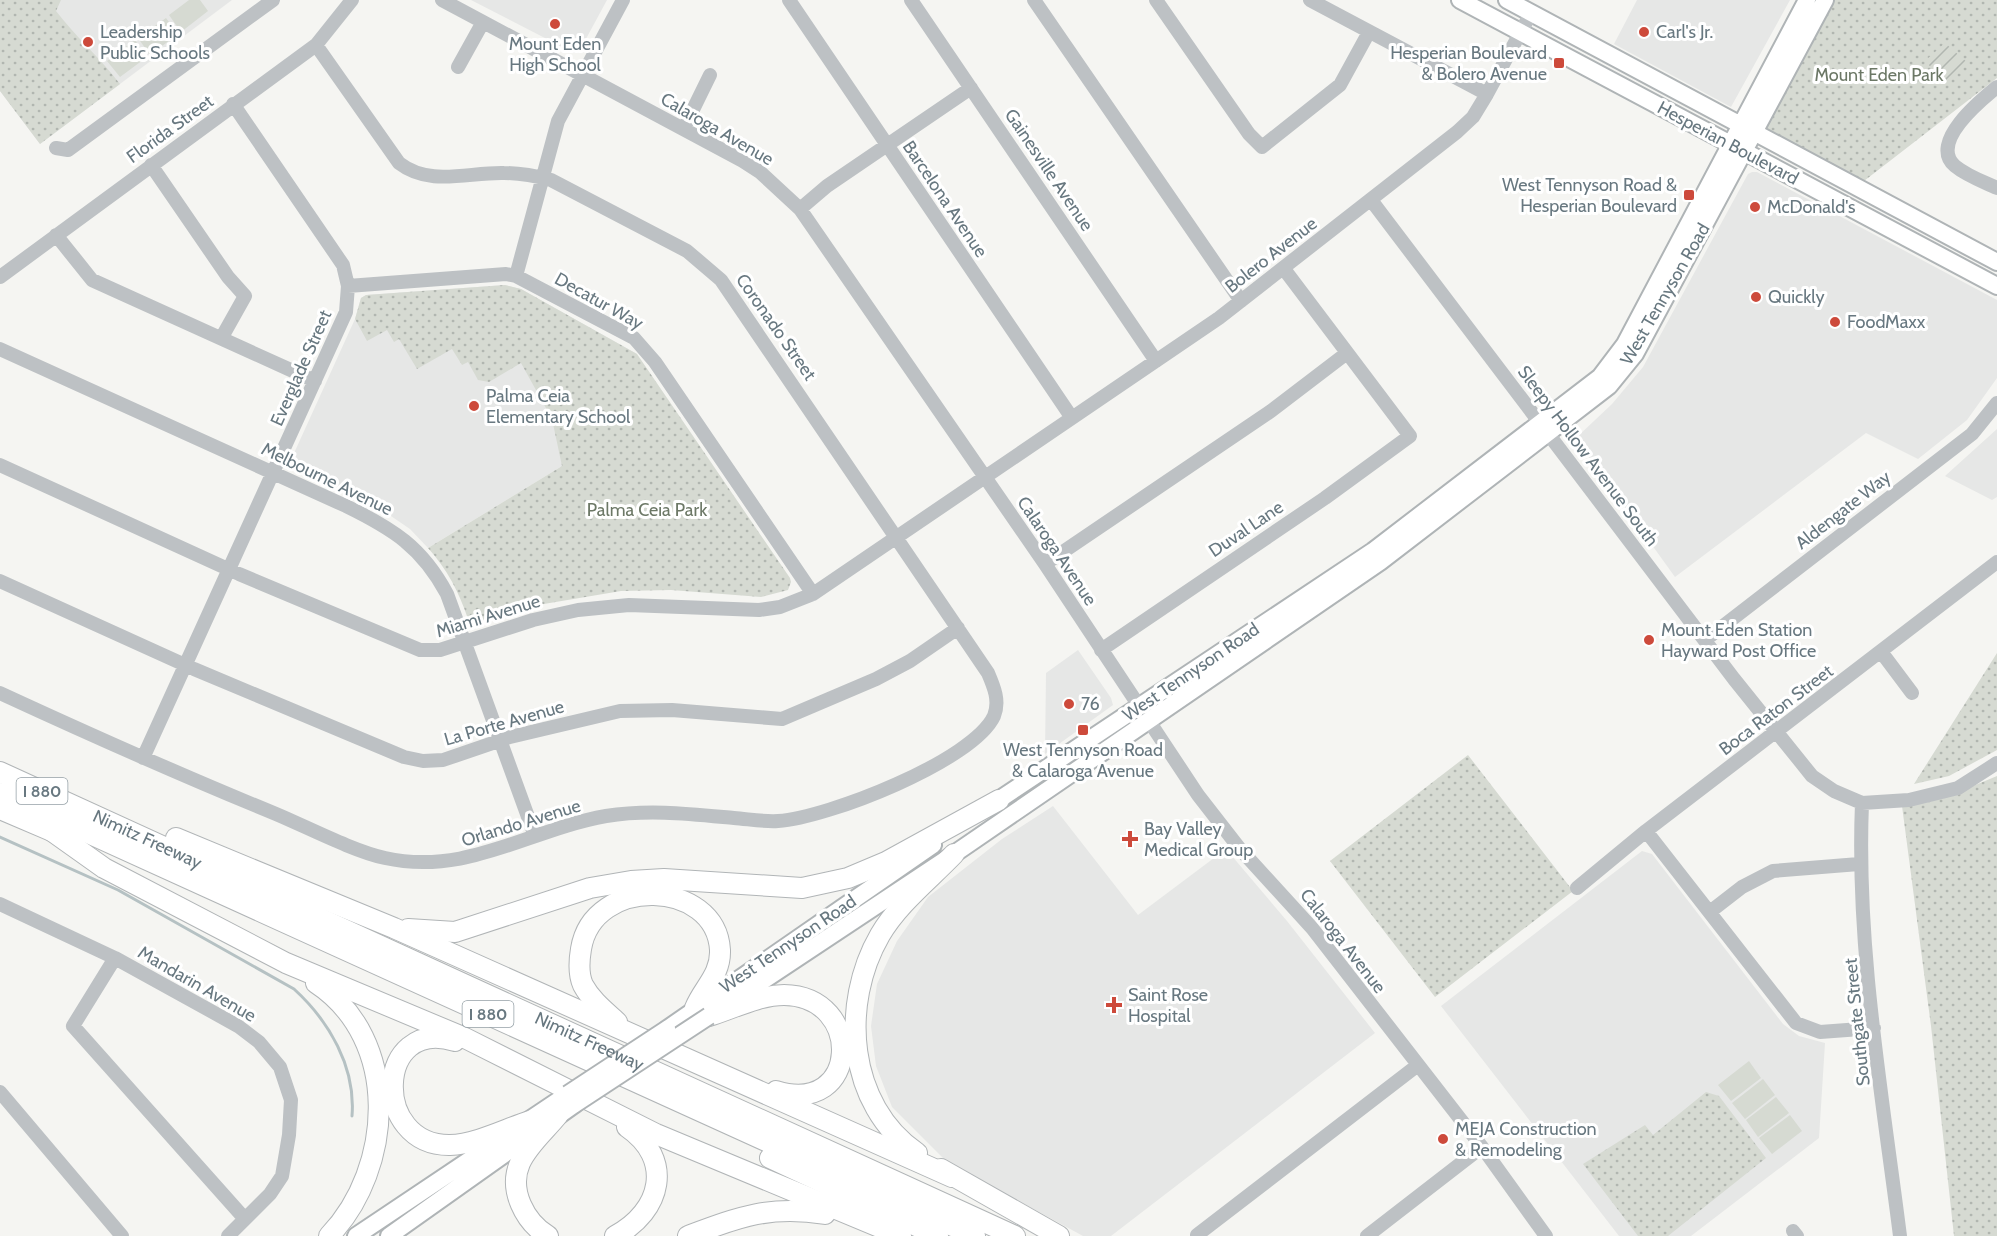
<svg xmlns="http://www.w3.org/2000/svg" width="1997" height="1236" font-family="Cabin,sans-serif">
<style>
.built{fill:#e6e7e6}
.grass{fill:url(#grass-dots)}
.garden{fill:url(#garden-furrows)}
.pitch{fill:#d6dad2}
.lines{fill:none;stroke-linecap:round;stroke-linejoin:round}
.stream{stroke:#b5c1c3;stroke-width:3}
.major-casing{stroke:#afb4b6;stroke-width:20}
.highway-casing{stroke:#b1b5b7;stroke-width:22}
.minor{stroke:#bdc1c4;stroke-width:14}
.major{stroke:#fff;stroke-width:16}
.highway{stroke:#fff;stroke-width:20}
.major-bridge-casing{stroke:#afb4b6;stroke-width:20;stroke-linecap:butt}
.major-bridge{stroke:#fff;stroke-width:16}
.poi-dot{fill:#cd4a3b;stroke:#fff;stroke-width:2}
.labels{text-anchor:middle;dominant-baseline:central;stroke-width:6;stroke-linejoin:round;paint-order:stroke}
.shield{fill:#fff;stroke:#95a0a6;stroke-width:1.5}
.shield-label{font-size:16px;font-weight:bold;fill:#687880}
.poi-label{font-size:18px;fill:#687880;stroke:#fff;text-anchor:start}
.park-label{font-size:18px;fill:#6c7866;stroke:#fff}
.street-label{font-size:18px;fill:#687880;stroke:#fff}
</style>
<defs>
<pattern id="grass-dots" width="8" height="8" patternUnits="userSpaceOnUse" patternTransform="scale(1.5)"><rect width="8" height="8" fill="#d6dad2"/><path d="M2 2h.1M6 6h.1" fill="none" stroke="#b1b6b0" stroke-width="1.8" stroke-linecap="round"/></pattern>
<pattern id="garden-furrows" width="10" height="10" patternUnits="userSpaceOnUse" patternTransform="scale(1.5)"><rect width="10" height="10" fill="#d6dad2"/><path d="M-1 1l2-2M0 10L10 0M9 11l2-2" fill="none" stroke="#b1b6b0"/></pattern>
</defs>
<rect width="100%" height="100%" fill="#f5f5f2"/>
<path class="built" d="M 0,0 L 232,0 L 40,144 L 0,91 Z
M 471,0 L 607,0 L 581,48 L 574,53 Z
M 1637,0 L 1790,0 L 1731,107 L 1614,44 Z
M 1752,172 L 1757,172 L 1997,300 L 1997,378 L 1967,420 L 1918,459 L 1866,433 L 1675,577 L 1577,441 L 1577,437 L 1612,404 L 1643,367 L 1748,174 Z
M 505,285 L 521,289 L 637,354 L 562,466 L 428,548 L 410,529 L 388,514 L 292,469 L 290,462 L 355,319 L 361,298 L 366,295 Z
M 1997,429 L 1997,497 L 1992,500 L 1945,476 Z
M 1078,650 L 1111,698 L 1113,705 L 1045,754 L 1046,673 Z
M 1053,806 L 1138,915 L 1226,849 L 1287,921 L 1375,1033 L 1111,1236 L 1083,1236 L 947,1162 L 892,1107 L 876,1066 L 871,1026 L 877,984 L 897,941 L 928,897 L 1002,839 Z
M 1642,851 L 1652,854 L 1783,1024 L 1799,1036 L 1825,1043 L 1819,1138 L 1691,1236 L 1619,1236 L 1441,1006 Z"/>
<path class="grass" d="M 0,0 L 61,0 L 56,11 C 76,37 100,58 120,84 L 40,144 L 0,91 Z
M 1834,0 L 1997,0 L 1997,78 L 1864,181 L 1766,129 Z
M 505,285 L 521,289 L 637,354 L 790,578 L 791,582 L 788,590 L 761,597 L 671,590 L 621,591 L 526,607 L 477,622 L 468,619 C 459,592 447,569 428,548 L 562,466 L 552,419 L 521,363 L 489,382 L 478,380 L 468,362 L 462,365 L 452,349 L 417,369 L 399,339 L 394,342 L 387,330 L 367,341 L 355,319 L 361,298 L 366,295 Z
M 1997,653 L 1997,750 L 1949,776 L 1914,784 Z
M 1468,755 L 1573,891 L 1435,997 L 1330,861 Z
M 1997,776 L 1997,1236 L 1954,1236 L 1931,1026 L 1902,806 L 1944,798 Z
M 1706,1092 L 1719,1096 L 1766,1158 L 1668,1236 L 1638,1236 L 1583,1164 L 1645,1125 L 1653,1135 Z"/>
<path class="garden" d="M 1945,43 L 1968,63 L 1946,83 L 1925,61 Z"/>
<path class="pitch" d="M 189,0 L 200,0 L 208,11 L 181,32 L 169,15 Z
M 166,18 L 178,34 L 150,55 L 138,38 Z
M 135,40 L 147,57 L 120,77 L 107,61 Z
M 1749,1061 L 1761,1078 L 1731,1101 L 1718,1085 Z
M 1763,1079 L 1775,1095 L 1745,1119 L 1732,1103 Z
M 1776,1097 L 1789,1113 L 1758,1137 L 1746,1120 Z
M 1790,1115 L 1802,1131 L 1772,1154 L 1759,1138 Z"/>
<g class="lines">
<path class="stream" d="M 0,837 L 118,890 L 294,989 C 329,1021 356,1067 352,1116"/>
<defs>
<path id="major" d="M 1460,0 L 1997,286
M 1507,0 L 1997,262
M 988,807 L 1373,551 L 1600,377 L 1625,344 L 1807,0
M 725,1006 L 954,854 L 1380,562 L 1609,386 L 1635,354 L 1825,0
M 667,1029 L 933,845
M 356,1236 L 568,1094
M 389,1236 L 575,1104"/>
<g id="highway">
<path id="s1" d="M 0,772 L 1015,1236"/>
<path d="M 0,793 L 975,1236"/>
<path d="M 0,809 L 61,835"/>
<path d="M 52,831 L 104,868 L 286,963 L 465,1038 L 656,1134 L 901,1236"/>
<path d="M 176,838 L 394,928 L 952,1177"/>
<path d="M 408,929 L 455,932 L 590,888 L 631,881 L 664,879 L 802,888 L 848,878 L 886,862 L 999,800"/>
<path d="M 316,983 C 401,1039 394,1168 329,1236"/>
<path d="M 709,1016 C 732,1009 759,995 784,995 C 865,996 860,1117 776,1091"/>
<path d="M 617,1022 C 605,1011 591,1000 583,985 C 578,974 579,961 581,949 C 593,875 716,879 720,950 C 721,975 703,988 695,1008"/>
<path d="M 455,1041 C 375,1016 371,1146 450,1145 C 477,1144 505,1129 530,1121"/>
<path d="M 917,1153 C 847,1105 840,1004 880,935 C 898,904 929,880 954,854"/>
<path d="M 770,1158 L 938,1236"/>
<path d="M 941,1169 L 1059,1236"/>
<path d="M 548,1236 C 525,1222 508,1190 520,1163 C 528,1145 546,1130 558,1115"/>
<path d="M 615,1236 C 662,1211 674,1159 627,1127"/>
<path d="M 688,1236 C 739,1217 770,1205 825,1214"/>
</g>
</defs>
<use href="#major" class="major-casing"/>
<use href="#highway" class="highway-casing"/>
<path class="minor" d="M 442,0 L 743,161 L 760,172 L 800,209 L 1045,564 L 1198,795 L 1240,849 L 1312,928 L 1482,1147 L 1546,1236
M 789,0 L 1072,418
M 911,0 L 1156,361
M 1034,0 L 1241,301
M 1156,0 L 1249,134 L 1262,147 L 1340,85 L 1369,32
M 1310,0 L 1487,94
M 458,67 L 483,22
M 1997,87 C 1981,100 1928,143 1955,166 C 1967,176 1984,182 1997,188
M 684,128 L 710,75
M 56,148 L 68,150 L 273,0
M 151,165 L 228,277 L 245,296 L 222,337
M 1371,200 L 1734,679 L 1812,776 L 1834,791 L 1862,803 L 1909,800 L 1958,788 L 1997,763
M 800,209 L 827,186 L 971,88
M 56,235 L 92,280 L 315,381
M 516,276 L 558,121 L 623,0
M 0,277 L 316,45 L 352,0
M 348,286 L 506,274 L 516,276 L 634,338 L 655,362 L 813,594
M 0,349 L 346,506 C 393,529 422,547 447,594 L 535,836
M 0,465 L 239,574 L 420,650 L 440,650 L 533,620 L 578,610 L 629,605 L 759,610 L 780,607 L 813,594 L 1219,318 L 1457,132 L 1473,117 L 1487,94 L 1531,13
M 1045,564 L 1271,411 L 1347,353
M 0,581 L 194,669 L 404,757 L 423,761 L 443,760 L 510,737 L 620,711 L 672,710 L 782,719 L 876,679 L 910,661 L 958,628
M 1705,640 L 1972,434 L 1997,403
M 1101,650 L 1325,498 L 1410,436 L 1284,269
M 1882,653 L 1912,693
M 0,693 C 91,735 183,776 276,814 C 307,827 353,851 385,858 C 467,876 528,830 606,816 C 649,809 691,814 734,818 C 748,819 764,822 778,821 C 827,818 973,761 994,716 C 1000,701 994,687 988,673 L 721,280 L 687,251 L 551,180 C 536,176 521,173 504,173 C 468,172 430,187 399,163 L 316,45
M 143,758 L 346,312 L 348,286 L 343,265 L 233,104
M 1862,803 C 1856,947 1882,1093 1900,1236
M 1646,831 L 1796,1023 L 1820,1032 L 1874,1028
M 1577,888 L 1646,831 L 1997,562
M 0,904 L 115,958 L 238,1026 L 259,1042 L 280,1067 L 291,1100 L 289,1135 L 282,1176 L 270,1194 L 228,1236
M 1711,911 L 1742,887 L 1773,871 L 1859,864
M 115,958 L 73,1026 L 245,1219
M 0,1092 L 122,1236
M 1793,1231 L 1797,1236
M 1200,1236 L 1197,1235 L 1418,1065
M 1367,1236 L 1482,1147"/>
<use href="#major" class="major"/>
<use href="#highway" class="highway"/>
<defs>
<path id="major-bridge" d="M 568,1094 L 667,1029
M 575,1104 L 709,1016"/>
</defs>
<use href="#major-bridge" class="major-bridge-casing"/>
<use href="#major-bridge" class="major-bridge"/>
</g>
<g class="poi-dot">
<circle cx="555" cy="24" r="6"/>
<circle cx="1644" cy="32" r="6"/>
<circle cx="88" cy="42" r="6"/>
<rect x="1553" y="57" width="12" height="12" rx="3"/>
<rect x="1683" y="189" width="12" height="12" rx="3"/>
<circle cx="1755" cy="207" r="6"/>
<circle cx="1756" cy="297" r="6"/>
<circle cx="1835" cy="322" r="6"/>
<circle cx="474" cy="406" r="6"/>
<circle cx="1649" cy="640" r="6"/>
<circle cx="1069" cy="704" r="6"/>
<rect x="1077" y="724" width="12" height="12" rx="3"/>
<path d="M1127 830h6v6h6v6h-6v6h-6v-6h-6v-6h6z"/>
<path d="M1111 996h6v6h6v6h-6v6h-6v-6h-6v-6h6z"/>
<circle cx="1443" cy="1139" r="6"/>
</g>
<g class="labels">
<g class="shield">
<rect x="16.5" y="778" width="51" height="26" rx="4.5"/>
<rect x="462.5" y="1001" width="51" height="26" rx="4.5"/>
</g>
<g class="shield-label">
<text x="42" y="791">I 880</text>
<text x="488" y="1014">I 880</text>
</g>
<g class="poi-label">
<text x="100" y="32">Leadership<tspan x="100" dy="21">Public Schools</tspan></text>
<text x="1656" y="32">Carl's Jr.</text>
<text x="555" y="44" text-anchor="middle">Mount Eden<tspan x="555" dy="21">High School</tspan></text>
<text x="1547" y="53" text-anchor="end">Hesperian Boulevard<tspan x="1547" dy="21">&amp; Bolero Avenue</tspan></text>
<text x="1677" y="185" text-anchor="end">West Tennyson Road &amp;<tspan x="1677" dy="21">Hesperian Boulevard</tspan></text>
<text x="1767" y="207">McDonald's</text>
<text x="1768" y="297">Quickly</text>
<text x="1847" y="322">FoodMaxx</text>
<text x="486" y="396">Palma Ceia<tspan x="486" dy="21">Elementary School</tspan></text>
<text x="1661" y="630">Mount Eden Station<tspan x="1661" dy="21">Hayward Post Office</tspan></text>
<text x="1081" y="704">76</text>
<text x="1083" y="750" text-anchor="middle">West Tennyson Road<tspan x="1083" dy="21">&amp; Calaroga Avenue</tspan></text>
<text x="1144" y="829">Bay Valley<tspan x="1144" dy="21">Medical Group</tspan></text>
<text x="1128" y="995">Saint Rose<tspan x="1128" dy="21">Hospital</tspan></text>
<text x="1455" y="1129">MEJA Construction<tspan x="1455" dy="21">&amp; Remodeling</tspan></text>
</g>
<g class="park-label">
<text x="1879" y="75">Mount Eden Park</text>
<text x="647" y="510">Palma Ceia Park</text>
</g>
<g class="street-label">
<text transform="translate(170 129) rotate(-36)">Florida Street</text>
<text transform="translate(717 129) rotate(30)">Calaroga Avenue</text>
<text transform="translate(1728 143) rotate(28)">Hesperian Boulevard</text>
<text transform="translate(1049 170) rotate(56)">Gainesville Avenue</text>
<text transform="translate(945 199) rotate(56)">Barcelona Avenue</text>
<text transform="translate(1271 255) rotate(-38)">Bolero Avenue</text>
<text transform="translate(1665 294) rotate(-60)">West Tennyson Road</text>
<text transform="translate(599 301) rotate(29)">Decatur Way</text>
<text transform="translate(776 327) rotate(55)">Coronado Street</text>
<text transform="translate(301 368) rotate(-66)">Everglade Street</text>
<text transform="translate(1588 456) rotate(53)">Sleepy Hollow Avenue South</text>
<text transform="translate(327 479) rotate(26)">Melbourne Avenue</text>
<text transform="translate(1843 510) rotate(-38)">Aldengate Way</text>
<text transform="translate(1246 529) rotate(-34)">Duval Lane</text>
<text transform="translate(1057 551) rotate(56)">Calaroga Avenue</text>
<text transform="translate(488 616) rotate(-17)">Miami Avenue</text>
<text transform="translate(1191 672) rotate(-34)">West Tennyson Road</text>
<text transform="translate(1776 710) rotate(-37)">Boca Raton Street</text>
<text transform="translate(504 723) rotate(-16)">La Porte Avenue</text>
<text transform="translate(521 823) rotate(-17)">Orlando Avenue</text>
<text stroke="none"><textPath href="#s1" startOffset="162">Nimitz Freeway</textPath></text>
<text transform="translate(1343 941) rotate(52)">Calaroga Avenue</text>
<text transform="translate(788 944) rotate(-34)">West Tennyson Road</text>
<text transform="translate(197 984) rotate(30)">Mandarin Avenue</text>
<text transform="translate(1857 1022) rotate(-96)">Southgate Street</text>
<text stroke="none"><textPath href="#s1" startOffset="648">Nimitz Freeway</textPath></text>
</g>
</g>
</svg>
